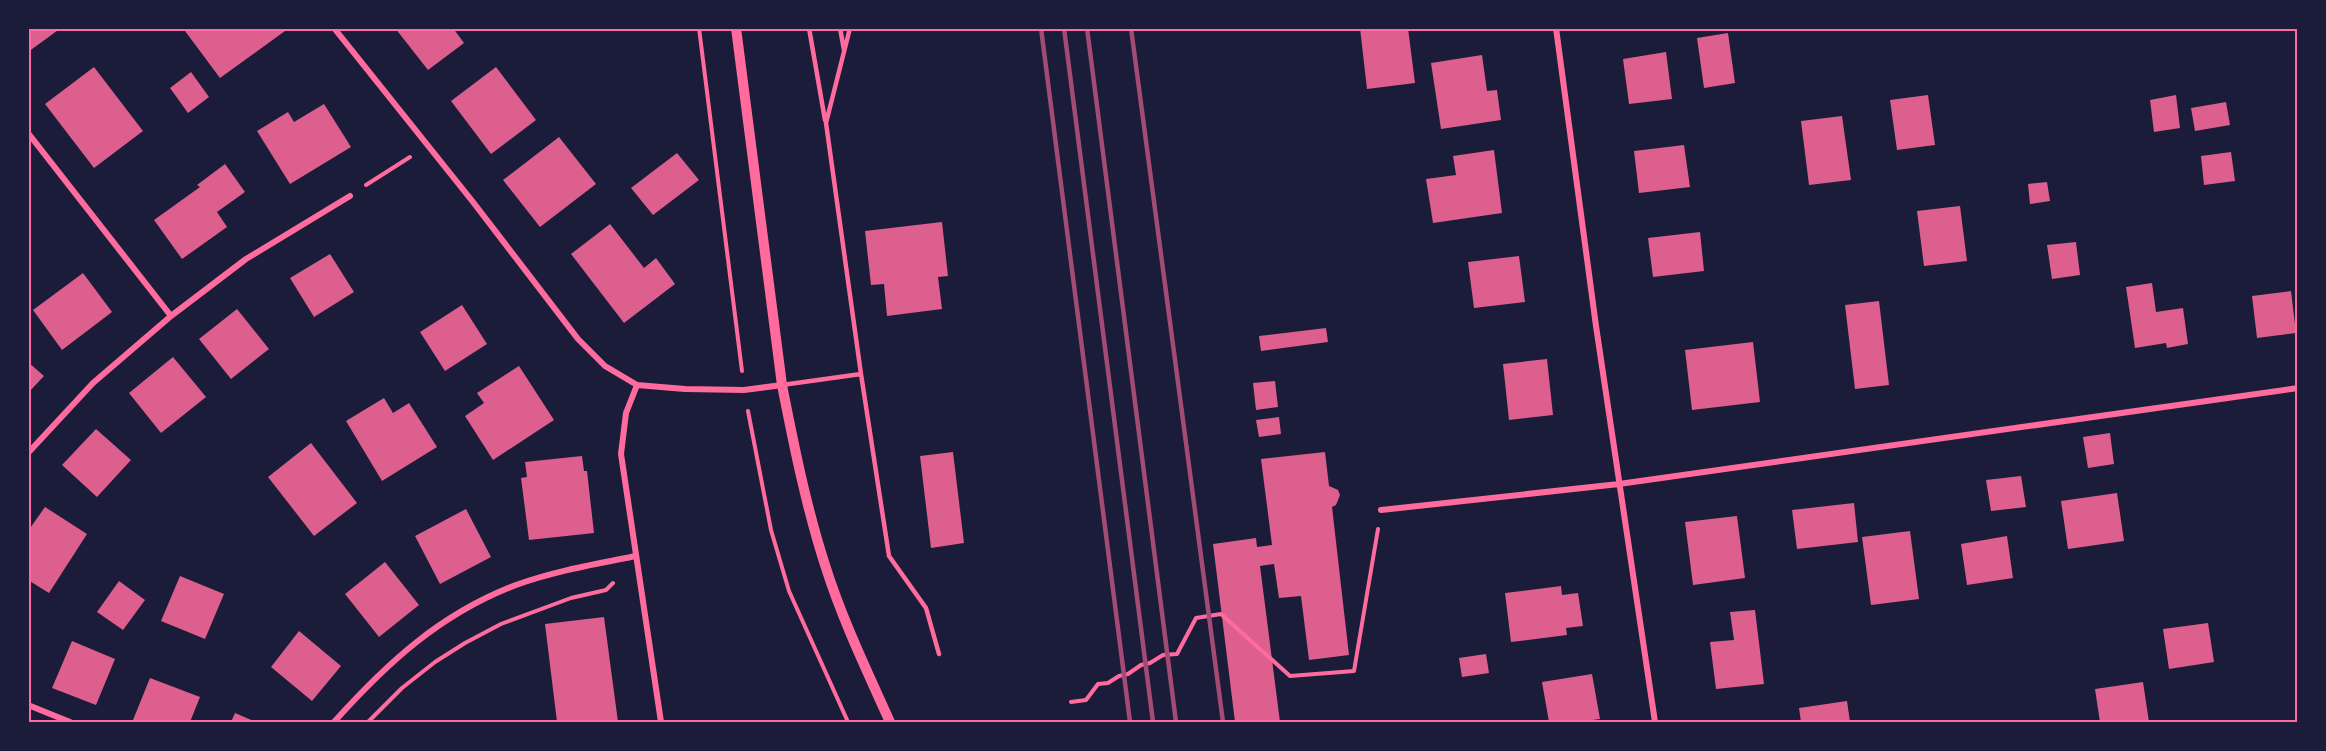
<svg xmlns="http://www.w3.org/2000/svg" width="2326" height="751" font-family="Bitter,serif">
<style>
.building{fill:#dd5f8e}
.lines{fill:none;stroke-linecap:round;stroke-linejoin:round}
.path{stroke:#ff6b9d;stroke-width:4}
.service{stroke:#ff6b9d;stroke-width:4.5}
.minor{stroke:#ff6b9d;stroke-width:6}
.tertiary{stroke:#ff6b9d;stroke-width:10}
.rail{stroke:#a44b75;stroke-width:4.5}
.neatline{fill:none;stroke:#ff6b9d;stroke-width:2}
</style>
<rect width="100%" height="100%" fill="#1b1b3a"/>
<path class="building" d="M 28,28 L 61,28 L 28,52 Z
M 189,28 L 283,28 L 285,31 L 220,78 L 185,31 Z
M 395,28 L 453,28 L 464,43 L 428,70 Z
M 1360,28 L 1408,28 L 1415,83 L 1367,89 Z
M 1728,33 L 1735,83 L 1704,88 L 1697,38 Z
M 1666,52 L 1672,99 L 1629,104 L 1623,59 Z
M 1482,55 L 1487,91 L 1497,90 L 1501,120 L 1441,129 L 1431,63 Z
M 94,67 L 143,131 L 94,168 L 45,104 Z
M 496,67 L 536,120 L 491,154 L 451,101 Z
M 191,72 L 209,97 L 188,113 L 170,88 Z
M 1928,95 L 1935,145 L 1897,150 L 1890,100 Z
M 2176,95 L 2180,128 L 2154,132 L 2150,100 Z
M 2226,102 L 2230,125 L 2195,131 L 2191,108 Z
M 324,104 L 351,147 L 290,184 L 257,131 L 288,112 L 294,122 Z
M 1842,116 L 1851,180 L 1809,185 L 1801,121 Z
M 559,137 L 596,184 L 540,227 L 503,180 Z
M 1684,145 L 1690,187 L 1639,193 L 1634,151 Z
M 1494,150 L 1502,213 L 1433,223 L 1426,179 L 1456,175 L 1453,156 Z
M 2231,152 L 2235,181 L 2204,185 L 2201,156 Z
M 677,153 L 699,180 L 653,215 L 631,188 Z
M 225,164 L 245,192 L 217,212 L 227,227 L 182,259 L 154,220 L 200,187 L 197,185 Z
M 2047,182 L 2050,201 L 2030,204 L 2028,184 Z
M 1960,206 L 1967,261 L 1924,266 L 1917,211 Z
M 942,222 L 948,276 L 938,277 L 942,309 L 887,316 L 884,284 L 871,285 L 865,231 Z
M 610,224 L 644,268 L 656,258 L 675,284 L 624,323 L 571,254 Z
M 1700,232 L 1704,271 L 1653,277 L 1648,238 Z
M 2076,242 L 2080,275 L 2052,279 L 2047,245 Z
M 330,254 L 354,292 L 314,317 L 290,278 Z
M 1519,256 L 1525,302 L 1474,308 L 1468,262 Z
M 83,273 L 112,312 L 62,350 L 33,310 Z
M 2152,283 L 2156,312 L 2183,308 L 2188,344 L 2167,348 L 2166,343 L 2135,348 L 2126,287 Z
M 2291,291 L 2296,333 L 2257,338 L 2252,296 Z
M 1879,301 L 1889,385 L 1855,389 L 1845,305 Z
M 462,305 L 487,344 L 445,371 L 420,332 Z
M 237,309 L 269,349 L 231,379 L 199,339 Z
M 1326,328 L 1328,342 L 1261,351 L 1259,336 Z
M 1753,342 L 1760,402 L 1692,410 L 1685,350 Z
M 173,357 L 206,397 L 161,433 L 129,393 Z
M 1547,359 L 1553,415 L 1509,420 L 1503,364 Z
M 28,362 L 44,376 L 28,393 Z
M 519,366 L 554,420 L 493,460 L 465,416 L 484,403 L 477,393 Z
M 1275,381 L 1278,407 L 1256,410 L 1253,383 Z
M 384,398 L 393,413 L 409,403 L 437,447 L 382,481 L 346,421 Z
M 1279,417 L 1281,434 L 1259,437 L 1256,420 Z
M 96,429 L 131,460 L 97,497 L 62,465 Z
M 2110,433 L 2114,464 L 2088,468 L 2083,437 Z
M 311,443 L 357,503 L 314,536 L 268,477 Z
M 953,452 L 964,543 L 931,548 L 920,456 Z
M 1325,452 L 1329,486 L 1338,490 L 1340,495 L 1336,505 L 1332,507 L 1349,655 L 1309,660 L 1301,596 L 1279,598 L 1274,564 L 1260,566 L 1280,722 L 1235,722 L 1213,544 L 1256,538 L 1257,547 L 1272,545 L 1261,459 Z
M 582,456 L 584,471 L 587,471 L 594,533 L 529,540 L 521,478 L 527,477 L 525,462 Z
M 2021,476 L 2026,507 L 1991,511 L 1986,480 Z
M 2117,493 L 2124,541 L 2068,549 L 2061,501 Z
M 1854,503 L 1858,542 L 1797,549 L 1792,510 Z
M 45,507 L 87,534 L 49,593 L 28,580 L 28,531 Z
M 466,509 L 491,557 L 440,584 L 415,536 Z
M 1737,516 L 1745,578 L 1693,585 L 1685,522 Z
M 1910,531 L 1919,599 L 1871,605 L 1862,537 Z
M 2007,536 L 2013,578 L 1967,585 L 1961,544 Z
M 385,562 L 419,605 L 379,637 L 345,594 Z
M 180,576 L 224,594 L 205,639 L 161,621 Z
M 119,581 L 145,600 L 123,630 L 97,612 Z
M 1561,586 L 1562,595 L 1578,593 L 1583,626 L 1566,628 L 1567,635 L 1511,642 L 1505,593 Z
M 1755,610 L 1764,684 L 1716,689 L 1710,642 L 1734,640 L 1730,612 Z
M 604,617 L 618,722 L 557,722 L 545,624 Z
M 2208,623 L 2214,662 L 2169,669 L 2163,629 Z
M 299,631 L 341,666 L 312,701 L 271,667 Z
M 72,641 L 115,659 L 96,705 L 52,688 Z
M 1486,654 L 1489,673 L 1462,677 L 1459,658 Z
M 1592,674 L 1600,719 L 1577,722 L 1549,722 L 1542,682 Z
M 150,678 L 200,697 L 190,722 L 139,722 L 133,720 Z
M 2143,682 L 2149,722 L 2100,722 L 2095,689 Z
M 1847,701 L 1850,722 L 1801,722 L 1799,708 Z
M 235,713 L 256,722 L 231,722 Z"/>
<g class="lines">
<path class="path" d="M 699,28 L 742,371
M 366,185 L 410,157
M 748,411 L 771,530 L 789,591 L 848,722
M 1071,702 L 1086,700 L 1098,684 L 1108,683 L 1119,676 L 1128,674 L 1141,665 L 1150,663 L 1163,655 L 1177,654 L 1196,618 L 1221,614 L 1290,676 L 1354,671 L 1378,529
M 368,722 L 402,688 L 435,662 L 465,643 L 501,624 L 571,598 L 606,590 L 613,583"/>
<path class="service" d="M 809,28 L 825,120
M 840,28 L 844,50
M 861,374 L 889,556 L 926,608 L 939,654
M 782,385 L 861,374 L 826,123 L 850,28"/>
<path class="minor" d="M 334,28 L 473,202 L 578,339 L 605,366 L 637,385 L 685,389 L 744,390 L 782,385
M 1556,28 L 1596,326 L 1655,722
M 28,133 L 171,316
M 637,385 L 626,413 L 621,454 L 661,722
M 28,453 L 93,383 L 171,316 L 246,259 L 350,196
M 1381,510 L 1619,484 L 2298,388
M 28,705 L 70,722
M 334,722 C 387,663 440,614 516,585 C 555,571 596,564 636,556"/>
<path class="tertiary" d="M 736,28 L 782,385 C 794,446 806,506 825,565 C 842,619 867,671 890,722"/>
<path class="rail" d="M 1041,28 L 1130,722
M 1064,28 L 1153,722
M 1087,28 L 1176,722
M 1131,28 L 1223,722"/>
</g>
<rect width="2326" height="751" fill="none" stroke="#1b1b3a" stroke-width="60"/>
<rect x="30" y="30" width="2266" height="691" class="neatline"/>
</svg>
